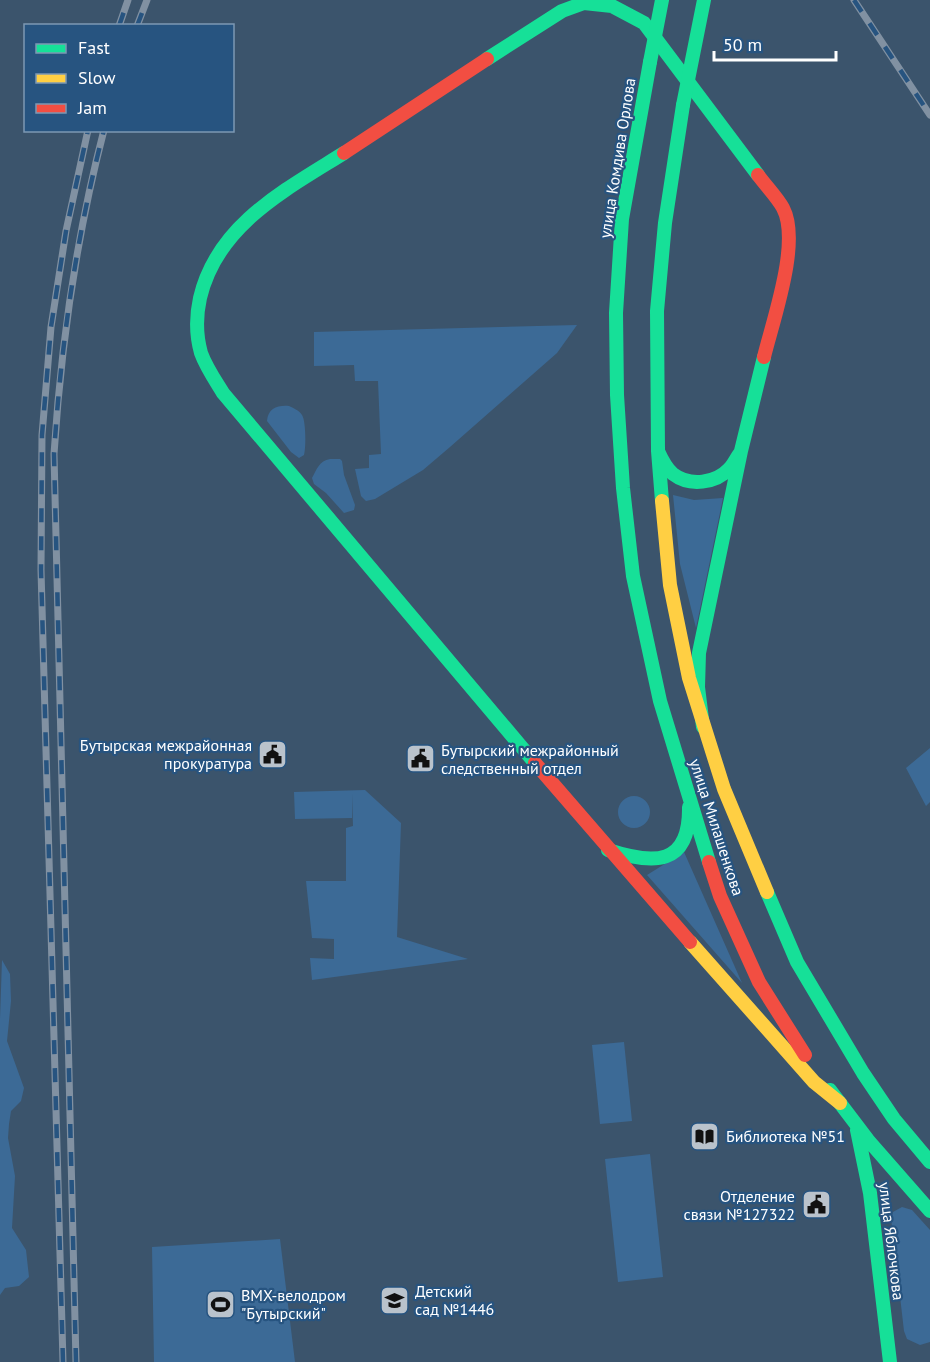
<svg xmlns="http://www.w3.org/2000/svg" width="930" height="1362" font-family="'PT Sans',sans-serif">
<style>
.green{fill:#3c6a96}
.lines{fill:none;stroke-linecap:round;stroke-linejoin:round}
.fast{stroke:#16e098;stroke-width:14}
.slow{stroke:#ffcf43;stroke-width:14}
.jam{stroke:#f24e42;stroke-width:14}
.rail-casing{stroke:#8191a2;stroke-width:7}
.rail{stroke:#275480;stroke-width:4.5;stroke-dasharray:14;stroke-linecap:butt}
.fast-bridge{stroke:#16e098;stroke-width:14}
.labels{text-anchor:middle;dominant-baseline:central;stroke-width:4.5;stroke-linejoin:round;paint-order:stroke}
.street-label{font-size:16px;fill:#fff;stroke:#275480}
.poi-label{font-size:16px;fill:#fff;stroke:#275480;text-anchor:start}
</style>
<rect width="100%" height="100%" fill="#3b546c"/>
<path class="green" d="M 577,325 L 557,353 L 450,447 L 423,470 L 375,499 L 366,501 L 361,496 L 355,469 L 369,468 L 369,455 L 381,454 L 378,381 L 355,381 L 354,365 L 314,366 L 314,332 Z
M 289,406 C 293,408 299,410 302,415 C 306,421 306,448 304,455 L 299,458 L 291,452 L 267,421 C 268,408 278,405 289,406 Z
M 330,459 L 340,459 L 342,461 L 344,475 L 355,505 L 354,510 L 344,513 L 326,493 L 314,484 L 312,478 C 317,469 319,461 330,459 Z
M 673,495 L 694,500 L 723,498 L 696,628 L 680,564 Z
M 930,748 L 930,802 L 926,806 L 906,768 Z
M 365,790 L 401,823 L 397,937 L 468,959 L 312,980 L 310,958 L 334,959 L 334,939 L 312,938 L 306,881 L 346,881 L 346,828 L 353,826 L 352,794 L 352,818 L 295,819 L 294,792 Z
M618 812a16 16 0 1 1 32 0a16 16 0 1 1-32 0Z
M 684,852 L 742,983 L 647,875 Z
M 2,960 L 10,974 L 11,1001 L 7,1041 L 24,1088 L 21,1101 L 11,1111 L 9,1124 L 8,1138 L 15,1176 L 12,1228 L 26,1250 L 29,1277 L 19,1286 L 5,1288 L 0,1295 L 0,1019 Z
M 624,1042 L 632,1121 L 600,1124 L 592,1045 Z
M 650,1154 L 663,1277 L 618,1282 L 605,1159 Z
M 902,1207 L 912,1210 L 930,1230 L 930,1342 L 920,1345 L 907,1339 L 904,1331 L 891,1218 L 893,1212 Z
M 280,1239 L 295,1362 L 154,1362 L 152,1247 Z"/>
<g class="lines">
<path class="fast" d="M 487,59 L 562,11 L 584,3 L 612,6 L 644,23 L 758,175
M 650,62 L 622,219 L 616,313 L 617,395 L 623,488 L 633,576 L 660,701 L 709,862
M 344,153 C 285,190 217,225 200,298 C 196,316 196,335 201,353 C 206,367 215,380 223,393 L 535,763
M 658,451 C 662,460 666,468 673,474 C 690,487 716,483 729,469 C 734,464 736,458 740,453
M 662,501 L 658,451 L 657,311 L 665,223 L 683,105
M 703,727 L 698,687 L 699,653 L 741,451 L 764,357
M 608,850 C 654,865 690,866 689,807
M 767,892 L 797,962 L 863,1073 L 894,1119 L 930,1162
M 830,1090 L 868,1140 L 930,1211
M 857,1130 L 870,1193 L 890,1362"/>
<path class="slow" d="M 662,501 L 670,585 L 689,678 L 724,789 L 767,892
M 690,942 L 814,1082 L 840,1103"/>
<path class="jam" d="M 344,153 L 487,59
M 758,175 C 766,186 777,197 783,208 C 801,242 773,320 764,357
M 535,763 L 690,942
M 709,862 L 720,896 L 759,982 L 805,1055"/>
<defs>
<path id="rail" d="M 854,0 L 930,115
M 119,26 L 128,0
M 137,26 L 147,0
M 63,1362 L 41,570 L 42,435 L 51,327 L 66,231 L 88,130
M 76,1362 L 54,454 C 61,344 76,237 104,130"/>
</defs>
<use href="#rail" class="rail-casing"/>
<use href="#rail" class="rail"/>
<path class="fast-bridge" d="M 650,62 L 662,0
M 683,105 L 704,0"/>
</g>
<defs>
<symbol id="civic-square" viewBox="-11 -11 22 22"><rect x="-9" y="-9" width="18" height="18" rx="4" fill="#bac3cc" stroke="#275480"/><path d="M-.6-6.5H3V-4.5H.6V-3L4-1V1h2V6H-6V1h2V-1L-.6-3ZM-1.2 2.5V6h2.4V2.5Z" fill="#111"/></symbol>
<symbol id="library-square" viewBox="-11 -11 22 22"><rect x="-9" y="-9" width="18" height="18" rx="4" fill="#bac3cc" stroke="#275480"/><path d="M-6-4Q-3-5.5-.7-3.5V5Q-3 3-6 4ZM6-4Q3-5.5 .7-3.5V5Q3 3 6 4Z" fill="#111"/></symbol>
<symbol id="school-square" viewBox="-11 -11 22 22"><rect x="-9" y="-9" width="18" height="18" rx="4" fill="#bac3cc" stroke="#275480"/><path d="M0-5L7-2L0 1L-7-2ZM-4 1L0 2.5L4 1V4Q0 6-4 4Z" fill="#111"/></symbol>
<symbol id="stadium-square" viewBox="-11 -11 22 22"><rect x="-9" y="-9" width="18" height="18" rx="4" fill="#bac3cc" stroke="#275480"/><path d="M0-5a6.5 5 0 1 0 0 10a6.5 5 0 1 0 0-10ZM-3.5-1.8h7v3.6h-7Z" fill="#111"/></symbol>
</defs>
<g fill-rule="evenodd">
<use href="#civic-square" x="256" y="738" width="33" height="33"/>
<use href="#civic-square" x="404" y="742" width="33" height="33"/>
<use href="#library-square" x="688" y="1120" width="33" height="33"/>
<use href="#civic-square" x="800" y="1188" width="33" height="33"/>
<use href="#school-square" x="378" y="1284" width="33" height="33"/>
<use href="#stadium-square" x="204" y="1288" width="33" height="33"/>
</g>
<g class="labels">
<g class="street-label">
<text transform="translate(617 158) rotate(-81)">улица Комдива Орлова</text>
<text transform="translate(717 827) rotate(72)">улица Милашенкова</text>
<text transform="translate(892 1241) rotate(83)">улица Яблочкова</text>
</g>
<g class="poi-label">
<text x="252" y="745" text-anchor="end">Бутырская межрайонная<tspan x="252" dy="18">прокуратура</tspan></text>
<text x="441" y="750">Бутырский межрайонный<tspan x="441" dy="18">следственный отдел</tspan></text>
<text x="726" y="1136">Библиотека №51</text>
<text x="795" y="1196" text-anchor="end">Отделение<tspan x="795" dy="18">связи №127322</tspan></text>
<text x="415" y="1291">Детский<tspan x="415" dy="18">сад №1446</tspan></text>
<text x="241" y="1295">BMX-велодром<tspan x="241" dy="18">"Бутырский"</tspan></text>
</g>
</g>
<rect x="24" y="24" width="210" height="108" fill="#275480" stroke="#7d98b3" stroke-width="1.5"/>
<rect x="36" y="44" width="30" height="9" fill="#16e098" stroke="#7d98b3" stroke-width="1.5"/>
<text x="78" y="54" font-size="18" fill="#ffffff">Fast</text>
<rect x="36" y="74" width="30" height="9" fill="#ffcf43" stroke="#7d98b3" stroke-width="1.5"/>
<text x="78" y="84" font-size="18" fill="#ffffff">Slow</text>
<rect x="36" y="104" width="30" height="9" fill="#f24e42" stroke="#7d98b3" stroke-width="1.5"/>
<text x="78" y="114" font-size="18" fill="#ffffff">Jam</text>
<path d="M714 51v9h122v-9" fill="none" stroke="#ffffff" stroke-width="3"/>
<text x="723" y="51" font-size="18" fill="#ffffff" stroke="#275480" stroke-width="4.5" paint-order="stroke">50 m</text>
</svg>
